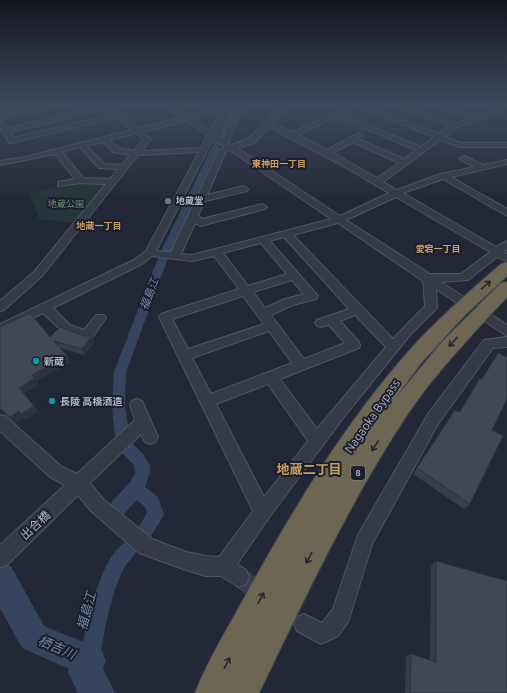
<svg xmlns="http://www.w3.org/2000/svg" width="507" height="693" font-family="Ubuntu,'Noto Sans JP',sans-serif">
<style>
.green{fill:#253539}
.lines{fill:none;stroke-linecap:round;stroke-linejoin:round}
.canal{fill:#38435f;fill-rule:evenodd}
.river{fill:#38435f;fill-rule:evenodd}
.minor-tunnel{stroke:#373d4c;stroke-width:20;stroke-dasharray:20 10;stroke-linecap:butt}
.minor-casing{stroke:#505562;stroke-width:2}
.highway-casing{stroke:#3d424f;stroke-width:2}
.minor{fill:#353a47;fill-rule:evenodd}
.highway{fill:#6d6653;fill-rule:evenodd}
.wall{fill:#383d4c}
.shaded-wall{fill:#2e323e}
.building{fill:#414758;stroke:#2e323e}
.oneway{stroke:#232630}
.worship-dot{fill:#6b7280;stroke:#1b1f2c;stroke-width:1.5}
.culture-dot{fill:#0f9aa8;stroke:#1b1f2c;stroke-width:1.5}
.labels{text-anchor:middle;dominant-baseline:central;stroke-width:4;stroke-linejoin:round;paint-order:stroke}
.far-neighbourhood-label{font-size:9px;font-weight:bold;fill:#cc9f63;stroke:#1b1f2c}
.far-poi-label{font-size:9px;font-weight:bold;fill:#b0b5c4;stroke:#1b1f2c;text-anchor:start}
.far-park-label{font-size:9px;fill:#699378;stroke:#1b1f2c}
.shield{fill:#1b1f2c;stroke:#838896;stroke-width:1}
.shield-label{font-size:9px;font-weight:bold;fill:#b0b5c4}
.poi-label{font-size:10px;font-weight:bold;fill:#b0b5c4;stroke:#1b1f2c;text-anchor:start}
.water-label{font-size:11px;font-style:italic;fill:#7a87aa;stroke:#1b1f2c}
.near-street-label{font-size:12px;fill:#b0b5c4;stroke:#1b1f2c}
.near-neighbourhood-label{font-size:13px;font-weight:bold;fill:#cc9f63;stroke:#1b1f2c}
.near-water-label{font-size:13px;font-style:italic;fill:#7a87aa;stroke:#1b1f2c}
</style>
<rect width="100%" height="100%" fill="#222837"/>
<path class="green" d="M 338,116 L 366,128 L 358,132 L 331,120 Z
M 82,181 L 105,183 L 106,185 L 74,223 L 39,219 L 30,194 Z"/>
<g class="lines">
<path class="canal" d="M 233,104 L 239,104 L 170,253 L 126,372 L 125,408 L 130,436 L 132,443 L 144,455 L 150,466 L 150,473 L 145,487 L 158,497 L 164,515 L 149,539 L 143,541 L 137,539 L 135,533 L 147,513 L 146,508 L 137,500 L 121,517 L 115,519 L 109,517 L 107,511 L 109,505 L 130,482 L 135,473 L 134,465 L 121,452 L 115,436 L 112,408 L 114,372 L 160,253 Z
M 128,541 L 134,544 L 137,550 C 133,558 126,563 123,570 C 109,598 105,631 99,661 L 96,668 L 89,671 L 82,668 L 79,661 C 86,632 99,553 128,541 Z"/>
<path class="river" d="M 0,562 L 11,566 L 44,626 L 101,649 L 106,661 L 103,669 L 115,693 L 78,693 L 68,672 L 69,669 L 22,648 L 0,608 Z"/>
<path class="minor-tunnel" d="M 239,577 L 265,596"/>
<defs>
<path id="minor" d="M 56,104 L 67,104 L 0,120 L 0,116 Z
M 102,104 L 109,104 L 139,128 L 181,118 L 162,104 L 169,104 L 188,116 L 221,108 L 223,104 L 229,104 L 215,134 L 223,139 L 239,104 L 245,104 L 228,143 L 232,145 L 248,139 L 285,104 L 292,104 L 273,124 L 293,132 L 344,108 L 347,110 L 341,114 L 421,147 L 434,137 L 352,104 L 361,104 L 439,134 L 450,126 L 391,104 L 400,104 L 455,124 L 469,119 L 430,104 L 439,104 L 476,117 L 492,111 L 473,104 L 482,104 L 501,110 L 503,112 L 457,127 L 445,137 L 461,143 L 507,143 L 507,147 L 460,147 L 440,140 L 383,182 L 397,190 L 440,174 L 475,167 L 461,160 L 460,158 L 464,156 L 483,165 L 507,160 L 507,164 L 451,177 L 507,209 L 507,216 L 443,179 L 403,193 L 496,247 L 507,241 L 507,249 L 504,252 L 507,254 L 507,261 L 497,257 L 468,280 L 441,282 L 507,325 L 507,336 L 436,289 L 437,307 L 435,310 L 410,335 L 347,413 L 270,516 L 237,564 L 246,570 L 249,577 L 246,584 L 239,587 L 221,576 L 206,576 L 186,570 L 139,553 L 91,511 L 78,495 L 7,565 L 0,567 L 0,545 L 65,485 L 50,477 L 0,431 L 0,415 L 5,416 L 62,467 L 77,474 L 135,420 L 130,405 L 132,401 L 137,399 L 142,401 L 158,437 L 155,442 L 150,444 L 145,442 L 141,434 L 90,483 L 103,499 L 152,539 L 186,552 L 206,556 L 219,557 L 253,511 L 159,317 L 161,314 L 239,289 L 214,256 L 192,261 L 152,256 L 142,264 L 53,308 L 70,325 L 84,330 L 96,315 L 104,315 L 106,318 L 91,339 L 87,341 L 62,331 L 43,313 L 0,333 L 0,324 L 134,260 L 146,251 L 199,152 L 138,155 L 42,276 L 4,310 L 0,311 L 0,301 L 34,272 L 106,184 L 80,183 L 58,186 L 58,182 L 75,179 L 55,154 L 0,165 L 0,161 L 25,157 L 132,130 L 117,117 L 12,143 L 9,143 L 0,128 L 0,121 L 7,128 L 104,106 ZM 107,109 L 113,114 L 14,138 L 10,132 ZM 219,112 L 210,131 L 192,119 ZM 336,116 L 416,150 L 404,159 L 358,139 L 363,135 L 359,133 L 327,150 L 298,135 ZM 186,121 L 207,135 L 201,148 L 142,151 L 151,139 L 142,132 ZM 269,127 L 338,163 L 389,193 L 340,216 L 237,148 L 254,143 ZM 136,133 L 143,139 L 134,151 L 119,148 L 109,140 ZM 213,139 L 225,147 L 219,150 L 171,252 L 156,251 ZM 103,142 L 113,152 L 130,155 L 122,165 L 104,164 L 87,146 ZM 353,142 L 399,163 L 377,178 L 333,153 ZM 80,147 L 99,168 L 118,169 L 110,179 L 83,178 L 62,152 ZM 230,150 L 331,219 L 192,255 L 181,254 L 195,223 L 200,226 L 265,209 L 267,207 L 262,204 L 202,219 L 198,215 L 205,201 L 247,191 L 248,189 L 244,186 L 207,195 L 226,151 ZM 396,197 L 490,252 L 461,274 L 430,274 L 346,220 ZM 338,223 L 423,281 L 425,306 L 393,339 L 293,235 ZM 284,237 L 349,309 L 317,320 L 315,323 L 317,326 L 321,327 L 329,325 L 345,343 L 304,359 L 271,315 L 293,305 L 316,299 L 318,296 L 270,241 ZM 261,243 L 287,274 L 248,286 L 223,253 ZM 292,280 L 304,294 L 285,299 L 265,308 L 253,292 ZM 243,296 L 264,324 L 188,349 L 172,319 ZM 355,315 L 386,347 L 317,429 L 280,379 L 359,348 L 360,345 L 359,342 L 340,321 ZM 269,331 L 292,363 L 211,394 L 192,358 ZM 268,384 L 308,441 L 264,497 L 216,404 Z
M 507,337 L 507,347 L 493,348 L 438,424 L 372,544 L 348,622 L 338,636 L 321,644 L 297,631 L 294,624 L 297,617 L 304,614 L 322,623 L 333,609 L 358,535 L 428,414 L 484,340 Z"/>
<path id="highway" d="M 507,262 L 507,276 L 465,315 L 421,363 L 394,400 L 442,342 L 501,283 L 507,282 L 507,297 C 472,335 436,372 407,415 C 349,503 305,598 259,693 L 195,693 C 209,657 231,623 249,589 C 295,506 345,424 407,353 C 436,320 469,292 501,264 Z"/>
</defs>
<use href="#minor" class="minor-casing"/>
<use href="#highway" class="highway-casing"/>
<use href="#minor" class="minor"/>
<use href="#highway" class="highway"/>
</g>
<path class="wall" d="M 0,330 L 50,337 L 92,336 L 95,342 L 84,355 L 60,348 L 67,356 L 70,362 L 37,381 L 39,385 L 24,393 L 38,411 L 25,420 L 23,417 L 15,423 L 0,409 Z
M 480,378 L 492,430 L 470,504 L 464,509 L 413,474 L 455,410 L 460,412 Z
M 436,561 L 507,693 L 405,693 L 406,656 L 411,654 L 430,660 L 431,566 Z"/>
<path class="shaded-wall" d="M 21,104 L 35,104 L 35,107 L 0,115 L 0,109 Z
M 92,336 L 95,342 L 84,355 L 82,349 Z
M 67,356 L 70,362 L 37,381 L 39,385 L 23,394 L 19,388 L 32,375 Z
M 34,406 L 38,411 L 25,420 L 21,414 Z
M 19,411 L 23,417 L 15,423 L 10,417 Z"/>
<path class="building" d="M 0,104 L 21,104 L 0,109 Z
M 30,313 L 50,337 L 60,327 L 84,336 L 92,336 L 82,349 L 54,341 L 67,356 L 32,375 L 35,378 L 19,388 L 34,406 L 21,414 L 19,411 L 10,417 L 0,407 L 0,327 Z
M 498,353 L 507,357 L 507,399 L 492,430 L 503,436 L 470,504 L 417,468 L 455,410 L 460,412 L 480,378 L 482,379 Z
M 436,561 L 507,581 L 507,693 L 410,693 L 411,654 L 436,662 Z"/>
<defs><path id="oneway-shaft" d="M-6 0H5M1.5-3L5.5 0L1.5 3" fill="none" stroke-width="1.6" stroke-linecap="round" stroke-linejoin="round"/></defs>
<g class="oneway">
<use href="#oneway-shaft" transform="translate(486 285) rotate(-42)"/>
<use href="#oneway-shaft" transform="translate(453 342) rotate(132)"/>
<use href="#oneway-shaft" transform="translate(375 446) rotate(122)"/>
<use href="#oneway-shaft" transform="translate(309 558) rotate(118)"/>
<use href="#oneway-shaft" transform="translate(261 598) rotate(-62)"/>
<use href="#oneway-shaft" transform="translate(227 663) rotate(-63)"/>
</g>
<linearGradient id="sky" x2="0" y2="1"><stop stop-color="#13161e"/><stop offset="0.52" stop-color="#3e485e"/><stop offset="1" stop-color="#3e485e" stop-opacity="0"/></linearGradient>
<rect width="507" height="201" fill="url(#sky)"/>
<circle class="worship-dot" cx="168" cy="201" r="4"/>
<g class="culture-dot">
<circle cx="36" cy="361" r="4"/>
<circle cx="52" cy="401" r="4"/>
</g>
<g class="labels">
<g class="far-neighbourhood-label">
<text x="279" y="164">東神田一丁目</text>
<text x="99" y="226">地蔵一丁目</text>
<text x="438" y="249">愛宕一丁目</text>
</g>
<g class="far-poi-label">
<text x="176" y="201">地蔵堂</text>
</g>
<g class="far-park-label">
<text x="66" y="204">地蔵公園</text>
</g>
<rect class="shield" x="351" y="466" width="14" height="14" rx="3"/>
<g class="shield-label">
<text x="358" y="473">8</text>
</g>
<g class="poi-label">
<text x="44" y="361">新蔵</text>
<text x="60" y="401">長陵 高橋酒造</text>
</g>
<g class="water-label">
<text transform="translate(149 294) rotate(-70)">福島江</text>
</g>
<g class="near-street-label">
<text transform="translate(372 416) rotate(-55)">Nagaoka Bypass</text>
<text transform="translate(35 525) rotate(-43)">出合橋</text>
</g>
<g class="near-neighbourhood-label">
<text x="309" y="469">地蔵二丁目</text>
</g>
<g class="near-water-label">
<text transform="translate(86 611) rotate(-75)">福島江</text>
<text transform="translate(57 647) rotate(23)">栖吉川</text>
</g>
</g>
</svg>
